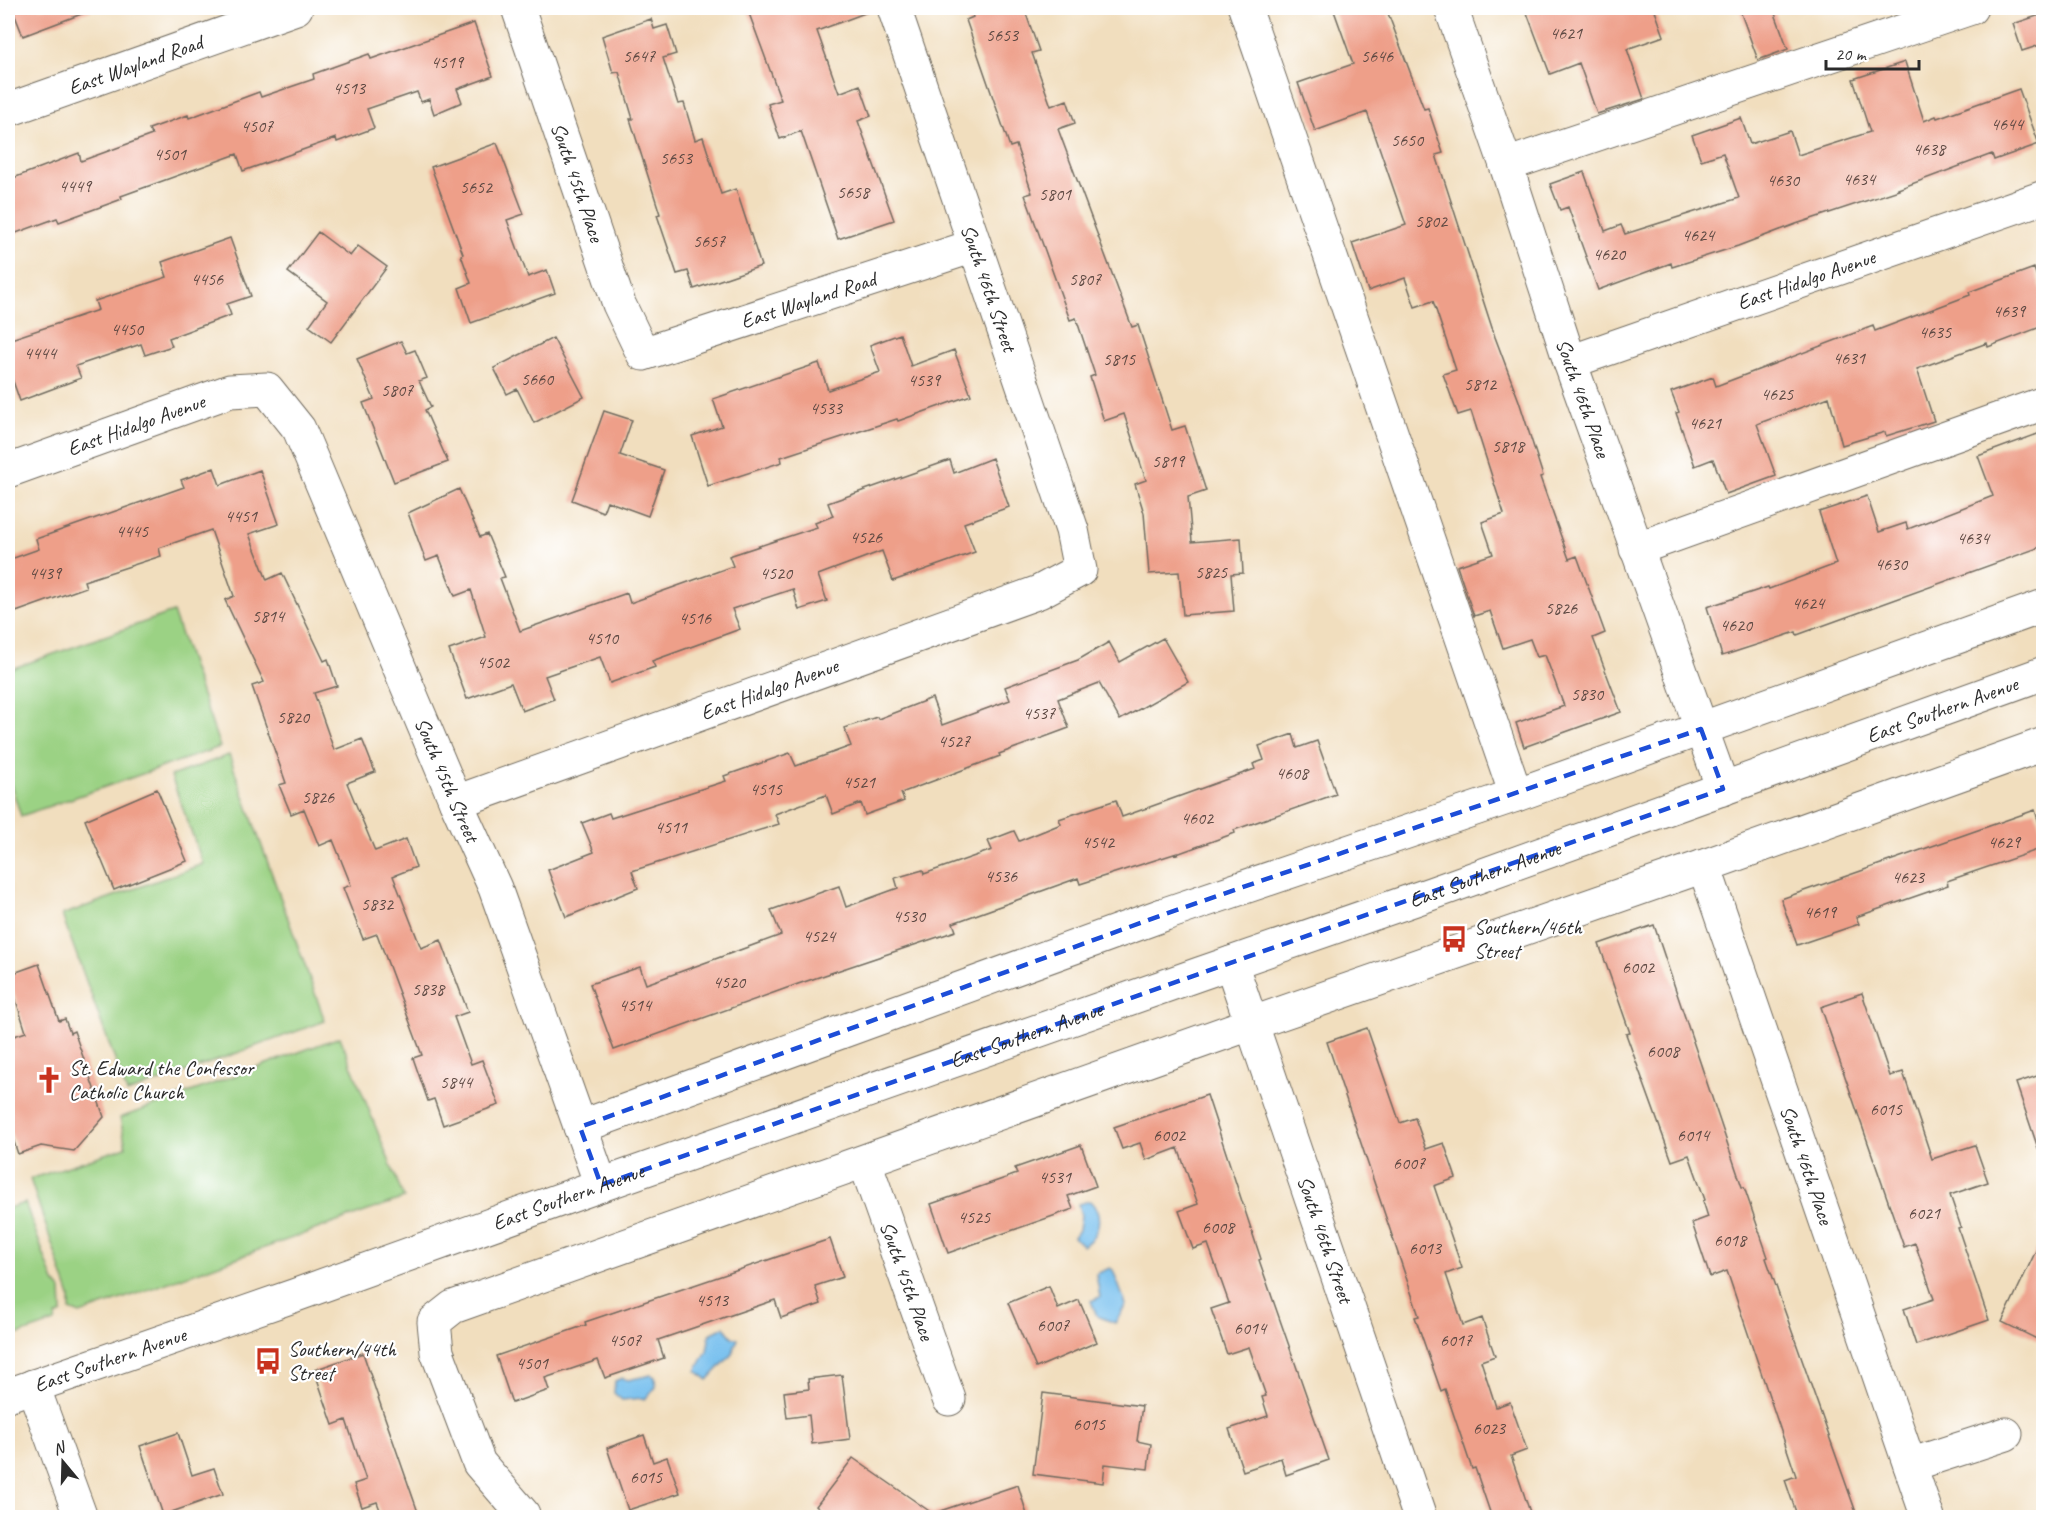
<svg xmlns="http://www.w3.org/2000/svg" width="2051" height="1525" font-family="Caveat,sans-serif">
<style>
.green{fill:#9bd284;stroke:#637e58;stroke-width:1.5}
.water{fill:#76bfee;stroke:#50758c;stroke-width:1.5}
.building{fill:#ee9f89}
.lines{fill:none;stroke-linecap:round;stroke-linejoin:round}
.minor-casing{stroke:#706a5e;stroke-width:35}
.major-casing{stroke:#706a5e;stroke-width:35}
.minor{stroke:#fff;stroke-width:33}
.major{stroke:#fff;stroke-width:33}
.marked{fill:none;stroke:#1d4ed8;stroke-width:4.5;stroke-dasharray:12 8;stroke-linejoin:round}
.labels{text-anchor:middle;dominant-baseline:central;stroke-width:4.5;stroke-linejoin:round;paint-order:stroke}
.number-label{font-size:18px;fill:#5c4842}
.street-label{font-size:21px;fill:#2b2b2b;stroke:#fff}
.poi-label{font-size:21px;fill:#2b2b2b;stroke:#fff;text-anchor:start}
</style>
<rect width="100%" height="100%" fill="#fff"/>
<filter id="ink" filterUnits="userSpaceOnUse"><feTurbulence type="fractalNoise" baseFrequency=".0167" numOctaves="2"/><feDisplacementMap in="SourceGraphic" scale="12" xChannelSelector="R" yChannelSelector="G"/><feConvolveMatrix kernelMatrix="1 2 1 2 8 2 1 2 1" color-interpolation-filters="sRGB"/></filter>
<filter id="wash" filterUnits="userSpaceOnUse"><feTurbulence type="fractalNoise" baseFrequency=".008" numOctaves="4" result="noise"/><feDisplacementMap in="SourceGraphic" scale="24" xChannelSelector="R" yChannelSelector="G"/><feGaussianBlur stdDeviation="1.35" result="paint"/><feColorMatrix in="noise" values="0 0 0 0 0 0 0 0 0 0 0 0 0 0 0 0 0 1.4 0 .05"/><feComposite in="paint" operator="in"/></filter>
<g filter="url(#wash)">
<rect width="100%" height="100%" fill="#f1debe"/>
<path class="green" d="M 173,612 L 220,747 L 21,816 L 8,776 L 8,670 Z
M 229,755 L 325,1021 L 127,1093 L 62,915 L 203,864 L 171,776 Z
M 340,1037 L 404,1198 L 80,1314 L 70,1310 L 70,1297 L 30,1179 L 126,1147 L 120,1118 Z
M 25,1203 L 54,1282 L 61,1290 L 62,1313 L 56,1316 L 55,1322 L 8,1338 L 8,1208 Z"/>
<path class="water" d="M 1090,1201 C 1105,1216 1099,1235 1083,1246 L 1074,1237 L 1079,1230 L 1081,1215 L 1078,1204 Z
M 1110,1268 L 1113,1270 L 1126,1305 L 1115,1323 L 1097,1316 L 1091,1301 L 1100,1297 L 1096,1274 Z
M 724,1327 L 732,1337 L 738,1339 L 732,1354 L 708,1380 L 696,1371 L 707,1351 L 710,1334 Z
M 651,1375 L 655,1377 L 656,1387 L 645,1399 L 643,1398 L 622,1400 L 614,1393 L 615,1381 L 622,1378 L 628,1380 Z"/>
<g id="blocks">
<path class="building" d="M 12,8 L 91,8 L 92,10 L 23,36 Z
M 747,8 L 873,8 L 873,10 L 817,31 L 839,93 L 860,85 L 871,116 L 858,121 L 894,220 L 838,239 L 801,131 L 780,139 L 768,104 L 781,100 Z
M 969,8 L 1024,8 L 1039,51 L 1032,53 L 1051,106 L 1067,100 L 1075,123 L 1058,129 L 1132,327 L 1138,325 L 1172,430 L 1185,426 L 1206,491 L 1188,497 L 1192,542 L 1241,538 L 1243,573 L 1231,574 L 1234,611 L 1183,615 L 1179,572 L 1149,574 L 1144,513 L 1135,484 L 1146,480 L 1124,414 L 1104,421 L 1090,377 L 1095,375 L 1076,318 L 1070,320 L 1025,195 L 1032,193 L 1016,145 L 1010,147 L 966,20 L 973,17 Z
M 1333,8 L 1386,8 L 1424,109 L 1428,108 L 1443,153 L 1436,155 L 1495,337 L 1519,401 L 1543,476 L 1540,477 L 1569,559 L 1577,556 L 1605,633 L 1593,638 L 1621,712 L 1524,747 L 1516,723 L 1564,706 L 1545,655 L 1537,657 L 1530,639 L 1503,648 L 1490,611 L 1474,616 L 1457,566 L 1493,554 L 1482,522 L 1504,514 L 1471,411 L 1458,415 L 1443,374 L 1456,370 L 1433,301 L 1415,307 L 1405,278 L 1368,291 L 1352,243 L 1406,225 L 1367,112 L 1315,131 L 1298,83 L 1353,64 Z
M 1542,8 L 1654,8 L 1664,36 L 1627,49 L 1644,99 L 1597,114 L 1579,63 L 1550,74 L 1527,13 Z
M 1739,8 L 1773,8 L 1788,49 L 1758,60 Z
M 2043,14 L 2043,44 L 2022,51 L 2013,24 Z
M 651,19 L 654,29 L 667,25 L 676,54 L 663,58 L 678,104 L 684,103 L 695,140 L 703,137 L 721,194 L 736,189 L 761,266 L 694,289 L 688,271 L 677,274 L 657,215 L 660,214 L 630,119 L 633,119 L 619,72 L 613,73 L 602,36 Z
M 474,23 L 493,76 L 457,89 L 462,102 L 434,114 L 429,99 L 421,102 L 417,92 L 367,109 L 374,128 L 337,142 L 336,138 L 243,171 L 237,154 L 121,196 L 122,199 L 59,222 L 57,218 L 8,236 L 8,180 L 79,153 L 81,161 L 152,135 L 149,129 L 188,115 L 189,118 L 259,92 L 261,97 L 314,79 L 313,74 L 369,54 L 371,59 Z
M 1905,62 L 1924,121 L 1936,116 L 1937,118 L 2019,89 L 2039,144 L 1994,160 L 1992,154 L 1898,189 L 1899,190 L 1796,224 L 1738,246 L 1672,267 L 1671,263 L 1598,290 L 1568,207 L 1560,210 L 1550,184 L 1584,172 L 1605,231 L 1621,225 L 1625,234 L 1739,198 L 1723,153 L 1701,160 L 1692,135 L 1741,118 L 1750,144 L 1790,131 L 1798,155 L 1870,132 L 1853,79 Z
M 497,143 L 524,214 L 507,220 L 528,277 L 547,270 L 555,293 L 471,323 L 459,288 L 471,283 L 461,255 L 463,254 L 431,167 Z
M 318,232 L 350,256 L 358,246 L 387,267 L 331,342 L 309,326 L 327,301 L 288,272 Z
M 230,238 L 251,296 L 227,304 L 231,315 L 169,338 L 172,346 L 145,355 L 141,344 L 76,366 L 81,378 L 20,401 L 8,367 L 8,340 L 98,310 L 95,301 L 167,277 L 162,262 Z
M 2034,268 L 2043,295 L 2043,326 L 1988,347 L 1987,343 L 1917,369 L 1934,421 L 1886,436 L 1885,432 L 1842,445 L 1829,397 L 1757,424 L 1776,476 L 1726,494 L 1713,459 L 1695,466 L 1676,413 L 1679,412 L 1671,392 L 1713,377 L 1716,386 L 1873,326 L 1875,331 L 1970,295 L 1969,292 Z
M 900,334 L 911,366 L 954,350 L 971,395 L 898,421 L 897,419 L 781,457 L 782,462 L 708,486 L 692,436 L 722,426 L 713,399 L 819,363 L 828,390 L 880,372 L 870,345 Z
M 553,338 L 584,397 L 534,423 L 517,389 L 507,394 L 494,368 Z
M 401,341 L 407,353 L 415,350 L 427,378 L 419,381 L 431,407 L 425,410 L 448,462 L 394,482 L 363,403 L 374,399 L 357,359 Z
M 604,411 L 632,420 L 620,455 L 664,470 L 648,516 L 607,501 L 603,512 L 572,500 Z
M 2043,432 L 2043,546 L 1797,635 L 1796,632 L 1722,656 L 1707,607 L 1768,587 L 1769,589 L 1836,564 L 1819,512 L 1867,496 L 1879,532 L 1906,523 L 1908,529 L 1993,496 L 1978,456 Z
M 992,458 L 1009,507 L 964,523 L 975,552 L 893,581 L 882,551 L 818,575 L 827,601 L 799,610 L 793,589 L 732,609 L 740,629 L 652,661 L 655,667 L 610,683 L 600,657 L 545,676 L 554,699 L 522,711 L 511,683 L 467,699 L 449,650 L 486,637 L 471,590 L 455,596 L 439,556 L 426,561 L 408,513 L 459,489 L 480,537 L 487,534 L 505,577 L 500,578 L 520,631 L 627,593 L 630,603 L 733,566 L 729,556 L 817,527 L 815,523 L 833,516 L 828,503 L 950,460 L 954,473 Z
M 214,468 L 220,485 L 260,470 L 279,524 L 249,534 L 267,580 L 282,573 L 324,661 L 328,659 L 337,686 L 314,693 L 334,750 L 362,739 L 375,772 L 347,783 L 375,851 L 406,839 L 416,867 L 393,876 L 421,948 L 441,940 L 468,1012 L 454,1017 L 471,1064 L 482,1060 L 499,1105 L 443,1125 L 434,1099 L 428,1101 L 413,1058 L 422,1055 L 377,934 L 363,939 L 343,888 L 351,885 L 333,840 L 319,846 L 304,809 L 291,814 L 279,785 L 286,783 L 252,686 L 264,682 L 225,600 L 234,596 L 211,530 L 159,548 L 161,556 L 84,581 L 86,587 L 16,612 L 8,589 L 8,560 L 39,549 L 36,539 L 184,487 L 181,480 Z
M 1163,638 L 1188,682 L 1120,720 L 1099,683 L 1058,699 L 1069,728 L 999,754 L 1000,756 L 901,793 L 904,801 L 865,815 L 861,803 L 833,814 L 826,795 L 775,814 L 779,824 L 632,871 L 638,888 L 566,917 L 548,870 L 594,852 L 582,823 L 609,813 L 611,818 L 726,781 L 724,776 L 790,753 L 796,766 L 851,746 L 844,728 L 877,717 L 878,719 L 932,698 L 942,725 L 1010,700 L 1005,687 L 1078,660 L 1109,642 L 1120,662 Z
M 1293,734 L 1297,748 L 1317,741 L 1336,794 L 1234,830 L 1235,833 L 1177,854 L 1177,853 L 1080,884 L 1078,878 L 953,923 L 956,931 L 798,984 L 614,1050 L 590,984 L 640,967 L 646,984 L 663,978 L 781,935 L 771,910 L 839,886 L 846,907 L 898,888 L 895,878 L 923,870 L 924,874 L 992,850 L 988,841 L 1014,831 L 1019,841 L 1061,824 L 1059,819 L 1116,800 L 1122,817 L 1255,769 L 1253,764 L 1264,760 L 1259,746 Z
M 157,789 L 187,861 L 114,890 L 85,820 Z
M 2035,810 L 2043,836 L 2043,848 L 1947,881 L 1948,885 L 1856,917 L 1859,924 L 1797,945 L 1781,899 Z
M 1654,925 L 1742,1187 L 1744,1187 L 1768,1257 L 1766,1258 L 1858,1518 L 1798,1518 L 1785,1480 L 1796,1476 L 1727,1271 L 1710,1277 L 1692,1223 L 1708,1217 L 1703,1201 L 1705,1200 L 1689,1155 L 1672,1161 L 1626,1034 L 1630,1033 L 1599,944 Z
M 39,964 L 59,1021 L 65,1019 L 70,1033 L 74,1031 L 104,1117 L 74,1151 L 41,1146 L 18,1154 L 8,1124 L 8,1038 L 26,1032 L 8,975 Z
M 1862,993 L 1890,1076 L 1903,1072 L 1932,1159 L 1975,1145 L 1988,1182 L 1950,1195 L 1961,1227 L 1958,1228 L 1989,1320 L 1916,1345 L 1904,1309 L 1934,1299 L 1915,1243 L 1904,1247 L 1821,1007 Z
M 1367,1028 L 1400,1123 L 1415,1118 L 1426,1149 L 1444,1143 L 1456,1178 L 1434,1186 L 1462,1268 L 1446,1274 L 1463,1325 L 1482,1318 L 1495,1356 L 1481,1361 L 1496,1407 L 1510,1402 L 1527,1450 L 1511,1456 L 1532,1518 L 1492,1518 L 1475,1468 L 1472,1469 L 1445,1389 L 1441,1391 L 1415,1317 L 1419,1316 L 1327,1042 Z
M 2043,1074 L 2043,1150 L 2039,1151 L 2016,1083 Z
M 1207,1095 L 1261,1259 L 1259,1260 L 1329,1460 L 1286,1475 L 1281,1458 L 1243,1471 L 1229,1429 L 1268,1416 L 1262,1397 L 1266,1396 L 1249,1347 L 1227,1354 L 1211,1309 L 1229,1303 L 1208,1244 L 1193,1249 L 1179,1211 L 1198,1204 L 1178,1148 L 1146,1160 L 1140,1143 L 1122,1149 L 1114,1127 Z
M 1081,1145 L 1096,1186 L 1068,1196 L 1073,1209 L 948,1253 L 931,1204 L 1017,1174 L 1015,1168 Z
M 2043,1236 L 2043,1342 L 2002,1322 Z
M 830,1239 L 843,1277 L 815,1286 L 821,1304 L 781,1318 L 775,1300 L 658,1340 L 664,1358 L 605,1378 L 598,1360 L 545,1378 L 549,1390 L 512,1403 L 496,1356 L 586,1325 L 585,1322 Z
M 1049,1286 L 1058,1309 L 1079,1300 L 1097,1342 L 1036,1368 L 1008,1303 Z
M 363,1353 L 383,1412 L 420,1518 L 383,1518 L 377,1502 L 362,1507 L 354,1484 L 366,1480 L 346,1420 L 333,1425 L 314,1370 Z
M 842,1375 L 850,1439 L 812,1444 L 809,1415 L 787,1418 L 784,1392 L 809,1389 L 808,1379 Z
M 1043,1393 L 1142,1406 L 1137,1441 L 1151,1444 L 1148,1469 L 1105,1464 L 1103,1483 L 1033,1474 Z
M 178,1433 L 192,1475 L 214,1468 L 223,1494 L 163,1515 L 140,1446 Z
M 644,1435 L 653,1462 L 667,1457 L 680,1493 L 628,1510 L 607,1448 Z
M 853,1458 L 935,1515 L 934,1513 L 1018,1485 L 1028,1518 L 831,1518 L 816,1506 Z"/>
</g>
</g>
<g filter="url(#ink)">
<use href="#blocks" fill-opacity="0" stroke="#706a5e" stroke-width="1.5"/>
<g class="lines">
<defs>
<g id="minor">
<path id="s1" d="M 518,8 L 619,304 L 643,354 L 974,246"/>
<path d="M 1245,8 L 1516,795"/>
<path id="s2" d="M 1451,8 L 1506,165 L 1570,362 L 1723,789"/>
<path id="s3" d="M 8,110 L 296,8"/>
<path d="M 1506,165 L 1971,8"/>
<path id="s4" d="M 1570,362 L 2044,197"/>
<path id="s5" d="M 8,471 L 230,391 L 267,389 L 299,429 L 456,802 L 495,888 L 601,1185"/>
<path d="M 1636,549 L 2044,403"/>
<path id="s6" d="M 456,802 L 1039,592 L 1080,570 L 1072,530 L 894,8"/>
<path id="s7" d="M 1704,866 L 1928,1518"/>
<path id="s8" d="M 1231,963 L 1420,1518"/>
<path d="M 580,1127 L 1165,914 L 1516,795 L 2044,606"/>
<path id="s9" d="M 865,1162 L 949,1399"/>
<path d="M 33,1386 L 81,1518"/>
<path d="M 1910,1465 L 2006,1434"/>
<path d="M 523,1514 L 479,1463 L 437,1352 L 434,1322 L 453,1307 L 1250,1024 L 1704,866 L 2044,744"/>
</g>
<g id="major">
<path id="s10" d="M 8,1395 L 296,1295 L 601,1185 L 1199,974 L 1433,893 L 2044,673"/>
</g>
</defs>
<use href="#minor" class="minor-casing"/>
<use href="#major" class="major-casing"/>
<use href="#minor" class="minor"/>
<use href="#major" class="major"/>
</g>
</g>
<path class="marked" d="M 1701,729 L 1723,789 L 601,1185 L 580,1127 L 1165,914 Z"/>
<defs>
<symbol id="bus-bare" viewBox="-9 -9 18 18"><path d="M-5-6H5V4H4V6H2V4H-2V6H-4V4H-5ZM-3.5-4V0h7V-4ZM-3.5 1.2v1.5H-2V1.2ZM2 1.2v1.5H3.5V1.2Z" fill="#c8321e" stroke="#fff" stroke-width="2.5" paint-order="stroke"/></symbol>
<symbol id="church-bare" viewBox="-9 -9 18 18"><path d="M-1.2-6h2.4v3.5h3.3v2.4h-3.3V6h-2.4V-.1h-3.3v-2.4h3.3Z" fill="#c8321e" stroke="#fff" stroke-width="2.5" paint-order="stroke"/></symbol>
</defs>
<g fill-rule="evenodd">
<use href="#bus-bare" x="1435" y="920" width="38" height="38"/>
<use href="#church-bare" x="30" y="1061" width="38" height="38"/>
<use href="#bus-bare" x="249" y="1342" width="38" height="38"/>
</g>
<g class="labels">
<g class="number-label">
<text x="1566" y="33">4621</text>
<text x="1002" y="35">5653</text>
<text x="639" y="56">5647</text>
<text x="1377" y="56">5646</text>
<text x="447" y="62">4519</text>
<text x="349" y="88">4513</text>
<text x="2007" y="124">4644</text>
<text x="257" y="126">4507</text>
<text x="1407" y="140">5650</text>
<text x="1929" y="149">4638</text>
<text x="170" y="154">4501</text>
<text x="676" y="158">5653</text>
<text x="1859" y="179">4634</text>
<text x="1783" y="180">4630</text>
<text x="75" y="186">4449</text>
<text x="476" y="187">5652</text>
<text x="853" y="192">5658</text>
<text x="1055" y="194">5801</text>
<text x="1431" y="221">5802</text>
<text x="1698" y="235">4624</text>
<text x="709" y="241">5657</text>
<text x="1609" y="254">4620</text>
<text x="207" y="279">4456</text>
<text x="1085" y="279">5807</text>
<text x="2009" y="311">4639</text>
<text x="127" y="329">4450</text>
<text x="1935" y="332">4635</text>
<text x="40" y="353">4444</text>
<text x="1849" y="358">4631</text>
<text x="1119" y="359">5815</text>
<text x="537" y="379">5660</text>
<text x="924" y="380">4539</text>
<text x="1480" y="384">5812</text>
<text x="397" y="390">5807</text>
<text x="1777" y="394">4625</text>
<text x="826" y="408">4533</text>
<text x="1705" y="423">4621</text>
<text x="1508" y="446">5818</text>
<text x="1168" y="461">5819</text>
<text x="241" y="516">4451</text>
<text x="132" y="531">4445</text>
<text x="866" y="537">4526</text>
<text x="1973" y="538">4634</text>
<text x="1891" y="564">4630</text>
<text x="1211" y="572">5825</text>
<text x="45" y="573">4439</text>
<text x="776" y="573">4520</text>
<text x="1808" y="603">4624</text>
<text x="1561" y="608">5826</text>
<text x="268" y="616">5814</text>
<text x="695" y="618">4516</text>
<text x="1736" y="625">4620</text>
<text x="602" y="638">4510</text>
<text x="493" y="662">4502</text>
<text x="1587" y="694">5830</text>
<text x="1039" y="713">4537</text>
<text x="293" y="717">5820</text>
<text x="954" y="741">4527</text>
<text x="1292" y="773">4608</text>
<text x="859" y="782">4521</text>
<text x="766" y="789">4515</text>
<text x="318" y="797">5826</text>
<text x="1197" y="818">4602</text>
<text x="671" y="827">4511</text>
<text x="1098" y="842">4542</text>
<text x="2004" y="842">4629</text>
<text x="1001" y="876">4536</text>
<text x="1908" y="877">4623</text>
<text x="377" y="904">5832</text>
<text x="1820" y="912">4619</text>
<text x="909" y="916">4530</text>
<text x="819" y="936">4524</text>
<text x="1638" y="967">6002</text>
<text x="729" y="982">4520</text>
<text x="428" y="989">5838</text>
<text x="635" y="1005">4514</text>
<text x="1663" y="1051">6008</text>
<text x="456" y="1082">5844</text>
<text x="1886" y="1109">6015</text>
<text x="1169" y="1135">6002</text>
<text x="1693" y="1135">6014</text>
<text x="1409" y="1163">6007</text>
<text x="1055" y="1177">4531</text>
<text x="1924" y="1213">6021</text>
<text x="974" y="1217">4525</text>
<text x="1218" y="1227">6008</text>
<text x="1730" y="1240">6018</text>
<text x="1425" y="1248">6013</text>
<text x="712" y="1300">4513</text>
<text x="1053" y="1325">6007</text>
<text x="1250" y="1328">6014</text>
<text x="625" y="1340">4507</text>
<text x="1456" y="1340">6017</text>
<text x="532" y="1363">4501</text>
<text x="1089" y="1424">6015</text>
<text x="1489" y="1428">6023</text>
<text x="646" y="1477">6015</text>
</g>
<g class="street-label">
<text stroke="none"><textPath href="#s3" startOffset="135">East Wayland Road</textPath></text>
<text stroke="none"><textPath href="#s1" startOffset="184">South 45th Place</textPath></text>
<text stroke="none"><textPath href="#s4" startOffset="250">East Hidalgo Avenue</textPath></text>
<text transform="translate(989 288) rotate(71)">South 46th Street</text>
<text stroke="none"><textPath href="#s1" startOffset="542">East Wayland Road</textPath></text>
<text stroke="none"><textPath href="#s2" startOffset="412">South 46th Place</textPath></text>
<text stroke="none"><textPath href="#s5" startOffset="136">East Hidalgo Avenue</textPath></text>
<text stroke="none"><textPath href="#s6" startOffset="333">East Hidalgo Avenue</textPath></text>
<text stroke="none"><textPath href="#s10" startOffset="2052">East Southern Avenue</textPath></text>
<text stroke="none"><textPath href="#s5" startOffset="705">South 45th Street</textPath></text>
<text stroke="none"><textPath href="#s10" startOffset="1566">East Southern Avenue</textPath></text>
<text stroke="none"><textPath href="#s10" startOffset="1080">East Southern Avenue</textPath></text>
<text stroke="none"><textPath href="#s7" startOffset="316">South 46th Place</textPath></text>
<text stroke="none"><textPath href="#s10" startOffset="594">East Southern Avenue</textPath></text>
<text stroke="none"><textPath href="#s8" startOffset="292">South 46th Street</textPath></text>
<text stroke="none"><textPath href="#s9" startOffset="126">South 45th Place</textPath></text>
<text stroke="none"><textPath href="#s10" startOffset="108">East Southern Avenue</textPath></text>
</g>
<g class="poi-label">
<text x="1474" y="927">Southern/46th<tspan x="1474" dy="24">Street</tspan></text>
<text x="69" y="1068">St. Edward the Confessor<tspan x="69" dy="24">Catholic Church</tspan></text>
<text x="288" y="1349">Southern/44th<tspan x="288" dy="24">Street</tspan></text>
</g>
</g>
<rect width="2051" height="1525" fill="none" stroke="#fff" stroke-width="30"/>
<g transform="translate(63 1462) rotate(341)" stroke="#ffffff" stroke-width="4.5" paint-order="stroke">
<path d="M0-4.5L10 22L0 15L-10 22Z" fill="#2b2b2b"/>
<text y="-9" font-size="16" font-weight="bold" text-anchor="middle" fill="#2b2b2b">N</text>
</g>
<path d="M1826 60v9h93v-9" fill="none" stroke="#2b2b2b" stroke-width="3"/>
<text x="1835" y="60" font-size="18" fill="#2b2b2b" stroke="#ffffff" stroke-width="4.5" paint-order="stroke">20 m</text>
</svg>
